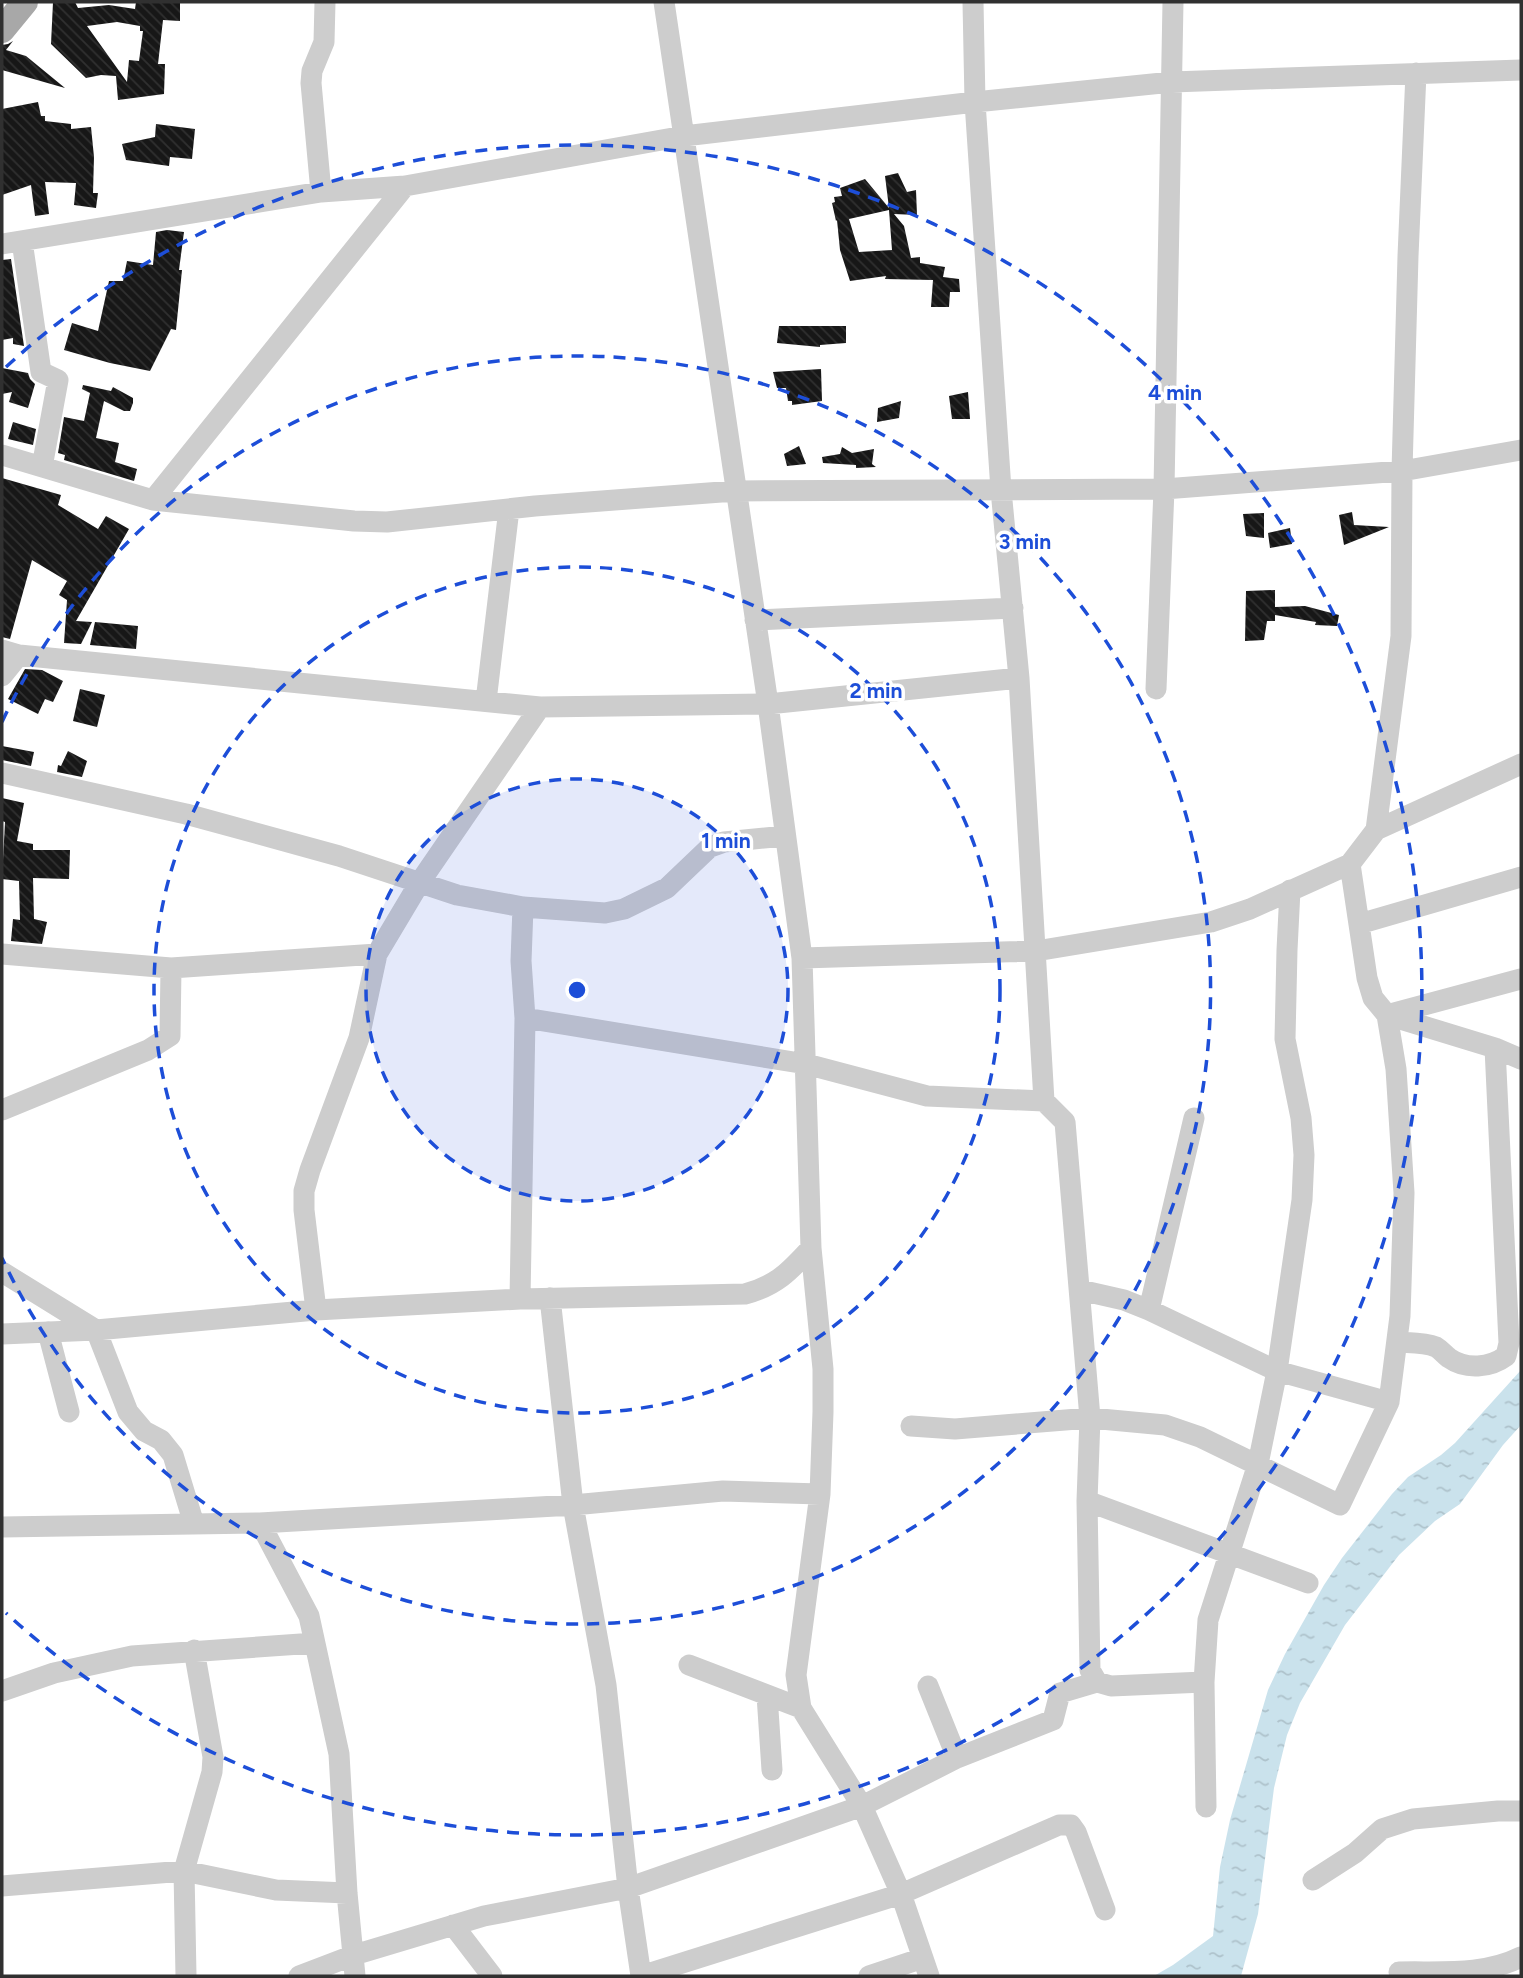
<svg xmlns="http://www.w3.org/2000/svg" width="1523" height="1978" font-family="Figtree,sans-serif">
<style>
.water{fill:url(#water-ripples)}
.building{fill:url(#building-back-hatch);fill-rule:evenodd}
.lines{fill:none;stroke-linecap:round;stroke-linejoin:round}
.minor{stroke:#cdcdcd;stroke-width:21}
.major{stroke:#a8a8a8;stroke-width:26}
.ring{fill:none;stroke:#1d4ed8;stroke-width:3.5;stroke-dasharray:12 9}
.centre{fill:#1d4ed8;stroke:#fff;stroke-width:3.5}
.ring-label{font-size:21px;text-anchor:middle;font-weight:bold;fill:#1d4ed8;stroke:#fff;stroke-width:7;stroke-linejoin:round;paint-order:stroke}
</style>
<defs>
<pattern id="water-ripples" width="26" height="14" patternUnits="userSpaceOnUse" patternTransform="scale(1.75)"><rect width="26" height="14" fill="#cae2ec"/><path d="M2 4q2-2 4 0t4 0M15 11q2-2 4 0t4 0" fill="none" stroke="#aec2cb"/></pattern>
<pattern id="building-back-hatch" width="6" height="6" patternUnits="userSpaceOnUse" patternTransform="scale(1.75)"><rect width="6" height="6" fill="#171717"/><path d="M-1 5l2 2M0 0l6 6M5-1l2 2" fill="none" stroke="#303030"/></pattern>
</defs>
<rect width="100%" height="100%" fill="#fff"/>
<path class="water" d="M 1521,1370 L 1521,1425 L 1503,1445 L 1460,1504 L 1435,1521 L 1399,1555 L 1345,1625 L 1300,1703 L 1287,1735 L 1274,1788 L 1258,1914 L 1241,1976 L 1154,1976 L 1173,1965 L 1213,1936 L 1220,1867 L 1230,1820 L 1268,1690 L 1285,1654 L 1324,1585 L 1342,1558 L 1392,1494 L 1408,1477 L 1441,1455 L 1455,1443 Z"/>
<path class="building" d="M 53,2 L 75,2 L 78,8 L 109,5 L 135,9 L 136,2 L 180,2 L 180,21 L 163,20 L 158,64 L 165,64 L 164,94 L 118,100 L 116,76 L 101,75 L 86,78 L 51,44 ZM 117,22 L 140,26 L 140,31 L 143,31 L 139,61 L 129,60 L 127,82 L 87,26 Z
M 13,41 L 6,50 L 26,56 L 65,88 L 2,70 L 2,45 L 8,44 Z
M 38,102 L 41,116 L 45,116 L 45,121 L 71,124 L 71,129 L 91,127 L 94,157 L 93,193 L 98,193 L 96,208 L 74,205 L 76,183 L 45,182 L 49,214 L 35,216 L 31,185 L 2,195 L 2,109 Z
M 156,124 L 195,129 L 192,159 L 170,157 L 169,166 L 126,160 L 122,144 L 155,137 Z
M 898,173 L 907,192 L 916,190 L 917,215 L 894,214 L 904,226 L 911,258 L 920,257 L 920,263 L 945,267 L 943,277 L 959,279 L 960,292 L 950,292 L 949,307 L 931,307 L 933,280 L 885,279 L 886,276 L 850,281 L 840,250 L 837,220 L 836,221 L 832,203 L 835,202 L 834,197 L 842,196 L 840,188 L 865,179 L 889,208 L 885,176 ZM 889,210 L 892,250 L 859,252 L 849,219 Z
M 167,230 L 184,232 L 179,270 L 182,270 L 176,330 L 171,329 L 150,371 L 110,363 L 64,350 L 72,323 L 98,331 L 109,281 L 123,281 L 127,261 L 153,265 L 156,232 Z
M 11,259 L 24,346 L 13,344 L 13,338 L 2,340 L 2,260 Z
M 779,326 L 846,326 L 846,343 L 820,345 L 820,347 L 777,343 Z
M 2,368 L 28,373 L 30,379 L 35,384 L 28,408 L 9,402 L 12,392 L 2,394 Z
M 821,369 L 822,401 L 792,405 L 792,401 L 788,401 L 786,388 L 777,388 L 773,372 Z
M 83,385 L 111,391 L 113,387 L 133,398 L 133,403 L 130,411 L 124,411 L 104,401 L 96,438 L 119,443 L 115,462 L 137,469 L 134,481 L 64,460 L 65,455 L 58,453 L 64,417 L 84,421 L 90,393 L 82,389 Z
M 968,392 L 970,419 L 952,419 L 949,396 Z
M 901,401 L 899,418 L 877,422 L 878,408 Z
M 13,422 L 36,429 L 33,445 L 8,439 Z
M 799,446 L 806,464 L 787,466 L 784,454 Z
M 842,447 L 852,453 L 874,449 L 872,464 L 876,467 L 856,468 L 856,465 L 823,463 L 822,457 L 840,454 Z
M 2,478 L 61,495 L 58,505 L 98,529 L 106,516 L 129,529 L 76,621 L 92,622 L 81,644 L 64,643 L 67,600 L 59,595 L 67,581 L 32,560 L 10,639 L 2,637 Z
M 1352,512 L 1354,525 L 1389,527 L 1344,545 L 1339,515 Z
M 1264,513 L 1264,538 L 1246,536 L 1243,514 Z
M 1290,528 L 1292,544 L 1270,548 L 1268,533 Z
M 1275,590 L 1275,607 L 1305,606 L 1339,615 L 1337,626 L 1315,625 L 1316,622 L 1275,615 L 1275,621 L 1267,621 L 1264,640 L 1245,641 L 1246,591 Z
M 95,622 L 138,626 L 136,649 L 90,645 Z
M 25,669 L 42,670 L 63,681 L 53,702 L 45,699 L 38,714 L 8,699 Z
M 80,689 L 105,695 L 97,727 L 73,721 Z
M 2,746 L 34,752 L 31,766 L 2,760 Z
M 68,751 L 87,761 L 82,777 L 57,772 L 58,765 L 61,766 Z
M 2,798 L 24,803 L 17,841 L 33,844 L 33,850 L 70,850 L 69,879 L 33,878 L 34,919 L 47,922 L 42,944 L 11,941 L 13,919 L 20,920 L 19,881 L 2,879 L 5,822 L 2,821 Z"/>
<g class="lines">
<path class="minor" d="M 973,2 L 975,102 L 1001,490 L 1019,678 L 1044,1101 L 1065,1122 L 1090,1418 L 1087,1501 L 1090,1670 L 1097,1682
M 321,192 L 311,83 L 312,71 L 324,42 L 325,2
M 22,241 L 41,372 L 58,380 L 42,467
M 2,244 L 321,192 L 405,186 L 684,136 L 975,102 L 1172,82 L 1521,70
M 2,455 L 153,500 L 354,521 L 387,522 L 535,506 L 735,491 L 1164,489 L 1173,2
M 153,500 L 405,186
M 755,620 L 1013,608
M 2,650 L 19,655 L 540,707 L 768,704 L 1019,678
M 2,676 L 19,655
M 1156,689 L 1164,489 L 1402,471 L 1521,450
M 486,701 L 509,509
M 2,773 L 186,814 L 339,856 L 457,895 L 523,907 L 605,913 L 624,909 L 667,888 L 710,847 L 724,842 L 785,836
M 1376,830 L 1401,636 L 1402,471 L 1408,256 L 1416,73
M 1359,924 L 1521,877
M 2,954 L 171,968 L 377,954
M 802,958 L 1036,951 L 1211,922 L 1250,909 L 1350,864 L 1376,830 L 1521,764
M 1387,1015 L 1495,1048 L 1521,1059
M 1387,1015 L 1521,979
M 525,1018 L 806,1064 L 927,1096 L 1044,1101
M 2,1110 L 148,1050 L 170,1036 L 171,968
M 811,1248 L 823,1369 L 823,1412 L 820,1494 L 796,1675 L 801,1708 L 862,1806 L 901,1894 L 929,1976
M 2,1272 L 96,1330 L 128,1412 L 144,1431 L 161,1440 L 173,1455 L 194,1524
M 1080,1290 L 1124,1300 L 1149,1310 L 1277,1371 L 1389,1402
M 550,1298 L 573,1505 L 606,1685 L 628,1888 L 641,1976
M 520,1299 L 525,1018 L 521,961 L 523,907
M 316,1310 L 304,1210 L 304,1191 L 310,1170 L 359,1038 L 377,954 L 420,882 L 540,707
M 1149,1310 L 1194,1118
M 48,1332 L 69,1412
M 2,1334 L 96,1330 L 316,1310 L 520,1299 L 745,1294 C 776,1286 790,1271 811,1248 L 802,958 L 768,704 L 664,2
M 1397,1342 C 1409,1343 1424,1342 1436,1347 C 1441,1350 1444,1354 1449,1358 C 1466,1370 1490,1368 1506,1356 L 1509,1343 L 1495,1048
M 911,1426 L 955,1429 L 1090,1418 L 1165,1425 L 1200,1437 L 1340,1505 L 1389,1402 L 1400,1316 L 1404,1193 L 1396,1069 L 1387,1015 L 1373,998 L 1367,978 L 1350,864
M 1087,1501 L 1308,1583
M 260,1523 L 309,1616 L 339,1754 L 347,1893 L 355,1976
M 2,1527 L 260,1523 L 573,1505 L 723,1491 L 820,1494
M 689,1665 L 801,1708
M 928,1686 L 957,1758
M 2,1691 L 54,1673 L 132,1656 L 315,1643
M 767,1695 L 772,1770
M 1206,1807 L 1204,1682 L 1208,1620 L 1258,1464 L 1277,1371 L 1302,1200 L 1304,1155 L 1301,1118 L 1285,1039 L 1287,950 L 1290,890
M 1313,1880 L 1355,1853 L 1382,1829 L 1413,1819 L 1498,1811 L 1521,1811
M 2,1886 L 184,1871 L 276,1890 L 347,1893
M 453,1925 L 492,1976
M 1399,1972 C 1440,1971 1483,1976 1521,1957
M 186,1976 L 184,1871 L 212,1772 L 213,1757 L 194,1650
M 299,1976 L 354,1955 L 484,1916 L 628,1888 L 862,1806 L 957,1758 L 1053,1720 L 1060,1693 L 1097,1682 L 1111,1686 L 1204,1682
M 641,1976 L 901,1894 L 1059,1825 L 1071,1825 L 1076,1832 L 1105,1910
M 869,1976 L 923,1958"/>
<path class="major" d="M 2,30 L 25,2"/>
</g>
<circle cx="577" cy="990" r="211" fill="#1d4ed8" fill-opacity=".12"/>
<g class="ring">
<circle cx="577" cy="990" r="211"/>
<circle cx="577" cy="990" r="423"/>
<path d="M2 722A634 634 0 1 1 2 1258"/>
<path d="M6 367A845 845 0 1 1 6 1613"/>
</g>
<circle cx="577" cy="990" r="10" class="centre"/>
<g class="ring-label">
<text x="1175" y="400">4 min</text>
<text x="1025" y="549">3 min</text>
<text x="876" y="698">2 min</text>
<text x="726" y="848">1 min</text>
</g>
<rect width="1523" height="1978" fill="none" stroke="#303030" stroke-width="7"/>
</svg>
